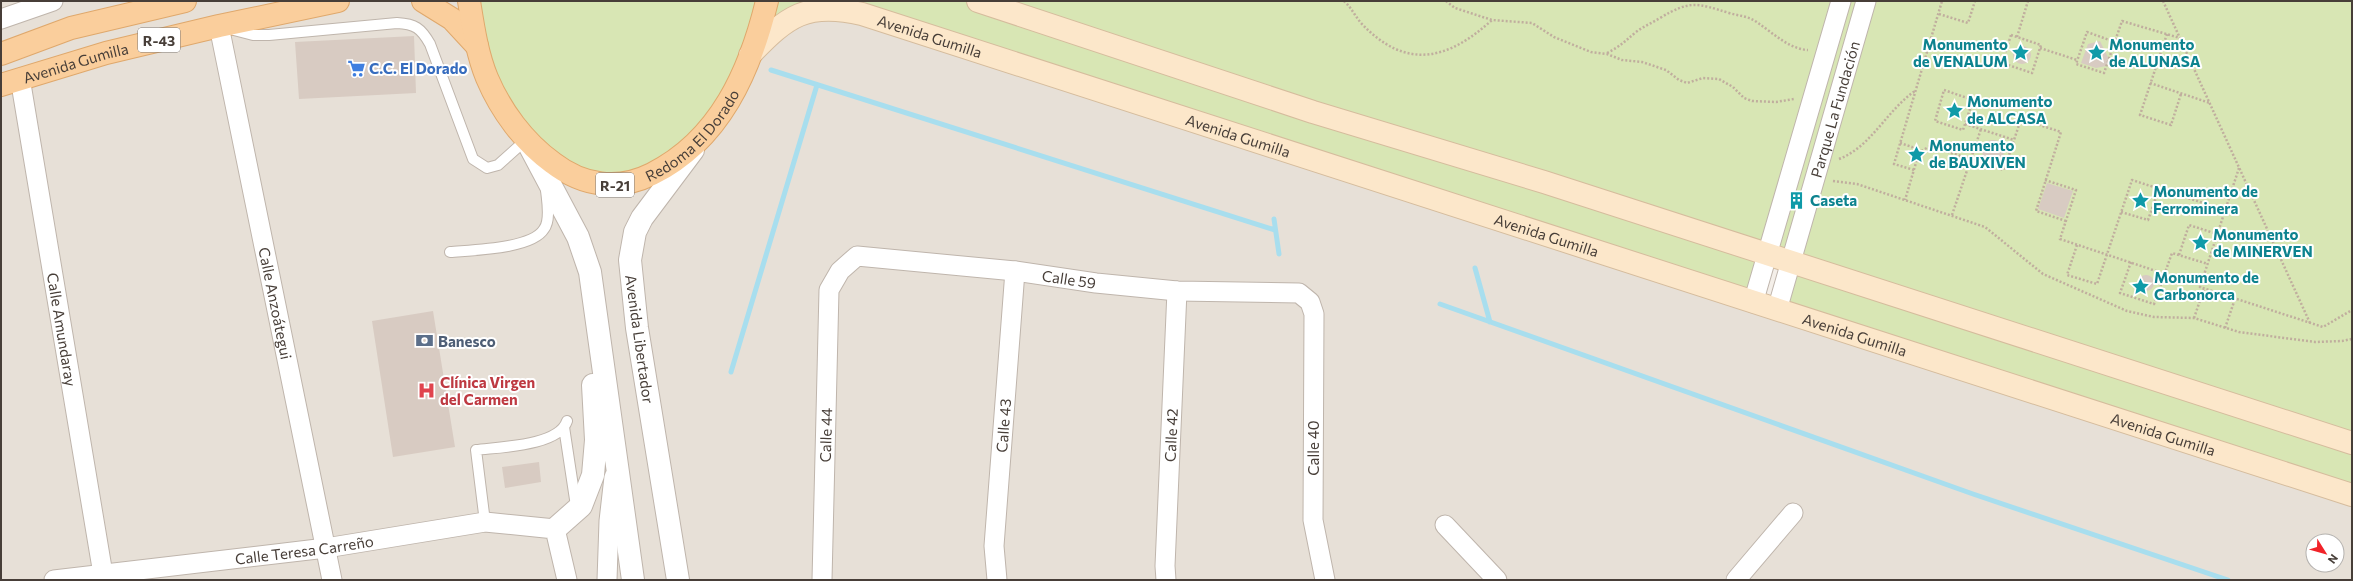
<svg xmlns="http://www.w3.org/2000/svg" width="2353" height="581" font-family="Commissioner,sans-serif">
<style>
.residential{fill:#e7e0d7;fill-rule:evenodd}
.green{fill:#d8e6b4}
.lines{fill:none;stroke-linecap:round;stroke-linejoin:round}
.stream{stroke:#a8deee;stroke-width:5}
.building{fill:#d8cbc2}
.service-casing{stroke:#bfb5ac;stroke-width:12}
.minor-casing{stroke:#bfb5ac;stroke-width:21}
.tertiary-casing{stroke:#bfb5ac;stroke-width:24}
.secondary-casing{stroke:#d5bc9d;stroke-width:24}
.primary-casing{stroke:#dfa86c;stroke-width:24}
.path{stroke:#c0ae9e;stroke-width:2.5;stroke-dasharray:2 2;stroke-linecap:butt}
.service{stroke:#fff;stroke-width:10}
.minor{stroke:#fff;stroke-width:19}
.tertiary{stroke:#fff;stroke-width:22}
.secondary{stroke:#fce7ca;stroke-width:22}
.primary{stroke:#face9c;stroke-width:22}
.labels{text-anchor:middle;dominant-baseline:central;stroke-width:4;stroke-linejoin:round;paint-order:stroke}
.shield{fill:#fff;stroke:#7e7874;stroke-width:1}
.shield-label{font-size:14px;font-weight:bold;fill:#473e38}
.street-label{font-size:15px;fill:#473e38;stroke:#fff}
.culture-label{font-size:15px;font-weight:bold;fill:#0d838f;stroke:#fff;text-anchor:start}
.shop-label{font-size:15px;font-weight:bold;fill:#366cbe;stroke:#fff;text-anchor:start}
.service-label{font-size:15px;font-weight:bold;fill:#4e5e75;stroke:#fff;text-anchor:start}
.health-label{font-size:15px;font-weight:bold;fill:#be3a42;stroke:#fff;text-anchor:start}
</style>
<rect width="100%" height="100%" fill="#f4efe9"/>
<path class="residential" d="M 1,1 L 469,1 L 742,74 L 815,9 L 2352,495 L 2352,580 L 1,580 ZM 2313,541 L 2337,541 L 2337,565 L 2313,565 Z"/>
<path class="green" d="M 474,1 L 762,1 L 738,72 L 678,154 L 613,180 L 559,162 L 501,95 Z
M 771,1 L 969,1 L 1766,255 L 1752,301 L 862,10 L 766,22 Z
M 978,1 L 2352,1 L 2352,443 Z
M 1792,264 L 2352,447 L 2352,493 L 1779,309 Z"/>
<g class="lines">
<path class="stream" d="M 771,70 L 1275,230
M 1274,219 L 1279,254
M 1475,268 L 1490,322
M 1440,304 L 1973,494 L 2228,580
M 731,372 L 817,85"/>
</g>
<path class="building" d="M 414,36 L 416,93 L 299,99 L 295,42 Z
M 2100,41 L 2108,57 L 2109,62 L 2106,66 L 2096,68 L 2081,63 L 2088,44 Z
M2013 55a9 9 0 1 1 18 0a9 9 0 1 1-18 0Z
M1982 151a11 11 0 1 1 22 0a11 11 0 1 1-22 0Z
M 2047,183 L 2073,191 L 2064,218 L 2038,209 Z
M2138 283a8 8 0 1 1 16 0a8 8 0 1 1-16 0Z
M 433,311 L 455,447 L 393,457 L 372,321 Z
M 539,462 L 541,482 L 505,488 L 502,467 Z"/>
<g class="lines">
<defs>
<path id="service" d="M 230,29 L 253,35 L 269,35 L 397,23 C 415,24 421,28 430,44 L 473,159 L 487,168 L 498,165 L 527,139
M 450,252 C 472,250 532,249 544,229 C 551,220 547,201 546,190
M 564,427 L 576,506
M 485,522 L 476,450 C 499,447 559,446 567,421"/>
<g id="minor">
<path d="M 1,19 L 53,1"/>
<path id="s1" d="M 219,26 L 332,580"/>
<path id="s2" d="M 20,78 L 104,580"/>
<path d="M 1753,303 L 1841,1"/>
<path id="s3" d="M 1777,310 L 1866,1"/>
<path d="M 1445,525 L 1497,580"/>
<path id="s4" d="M 54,580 L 326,548 L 485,522 L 555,529 L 567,580"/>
<path d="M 607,580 L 609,521 L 614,477"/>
<path id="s5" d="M 822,580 L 829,290 L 840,271 L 857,256 L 1015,271 L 1096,283 L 1177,291 L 1299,293 L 1310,302 L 1314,314 L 1313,520 L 1325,580"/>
<path id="s6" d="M 997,580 L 994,546 L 1015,271"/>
<path id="s7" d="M 1166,580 L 1165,566 L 1177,291"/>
<path d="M 1736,580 L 1793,513"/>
</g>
<path id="tertiary" d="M 527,141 L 578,237 L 590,272 L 633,580
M 555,529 L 581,506 L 593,475 L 596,440 L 593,385
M 678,580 L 637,328 L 630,260 L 635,232 L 642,218 L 693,150"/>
<g id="secondary">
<path d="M 978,1 L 1313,112 L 1544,182 L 2352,443"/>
<path id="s8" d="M 750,55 C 787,16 807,1 862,14 L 2352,495"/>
</g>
<g id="primary">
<path d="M 423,1 L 452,19 L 477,46"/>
<path id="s9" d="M 469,1 C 473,26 477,54 487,78 C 501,111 524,142 553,163 C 583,186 618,191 652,174 C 720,140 750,71 767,1"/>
<path d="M 1,54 L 71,28 L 185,1"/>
<path id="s10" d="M 1,85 L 106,53 L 219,26 L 338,1"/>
</g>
</defs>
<use href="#service" class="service-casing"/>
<use href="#minor" class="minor-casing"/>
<use href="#tertiary" class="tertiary-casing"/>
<use href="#secondary" class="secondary-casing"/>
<use href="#primary" class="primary-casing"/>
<path class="path" d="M 1344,1 C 1351,7 1355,16 1361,23 C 1406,71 1448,60 1492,20
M 1446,1 L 1455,8 L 1492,20 L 1532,23 L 1554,37 L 1591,52 L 1607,54 L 1622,60 L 1642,62 L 1666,70 L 1679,80 L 1687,83 L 1703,78 L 1719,79 L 1733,87 L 1744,98 L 1752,101 L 1776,102 L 1794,99
M 2163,1 L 2310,323
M 1939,14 L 1968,23 L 1975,1
M 2167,34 L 2140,115 L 2171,125 L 2181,94
M 2011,35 L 2041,45 L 2032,73 L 2002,63 Z
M 2017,37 L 2028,1
M 2115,42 L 2087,32 L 2076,64 L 2104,73 L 2122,21 L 2180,38
M 2040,48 L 2077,60
M 1607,53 C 1621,46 1625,41 1636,32 C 1644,26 1652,23 1660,18 C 1690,0 1697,3 1729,13 C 1739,16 1749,16 1758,23 C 1773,33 1789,49 1808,50
M 2150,83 L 2210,103
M 1944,90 L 1973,100 L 1963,130 L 1935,121 Z
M 1965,124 L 2014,140
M 1900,143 L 1912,147 L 1918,156 L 1905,200
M 1918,153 L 1930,146 L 2004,170 L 2021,119 L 2061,132 L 2036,211 L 2066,221
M 1839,159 C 1871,147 1887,110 1915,91
M 2239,168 L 2200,287 L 2323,327 L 2352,310
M 1914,170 L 1894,164 L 1942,1
M 2045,180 L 2076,190 L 2060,239 L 2165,274
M 1833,181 L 1857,184 L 1985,227 L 2043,274 L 2127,311 L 2154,317 L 2194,318 L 2239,332 L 2315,342 L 2342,341 L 2352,339
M 2121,212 L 2148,220 L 2159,189
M 1952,215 L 1981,129
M 2077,245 L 2067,275 L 2097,284 L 2132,180 L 2225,210
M 2179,255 L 2189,225 L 2217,234
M 2131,262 L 2120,293 L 2154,304 L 2172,253 L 2208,264
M 2194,318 L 2204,289
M 2225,328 L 2235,299"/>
<use href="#service" class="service"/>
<use href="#minor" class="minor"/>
<use href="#tertiary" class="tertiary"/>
<use href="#secondary" class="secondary"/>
<use href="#primary" class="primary"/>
</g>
<defs>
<symbol id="sight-bare" viewBox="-9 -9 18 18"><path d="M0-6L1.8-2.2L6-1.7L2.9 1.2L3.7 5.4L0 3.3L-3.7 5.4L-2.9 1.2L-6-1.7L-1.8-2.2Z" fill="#0f9aa8" stroke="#fff" stroke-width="2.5" paint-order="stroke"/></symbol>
<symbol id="supermarket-bare" viewBox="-9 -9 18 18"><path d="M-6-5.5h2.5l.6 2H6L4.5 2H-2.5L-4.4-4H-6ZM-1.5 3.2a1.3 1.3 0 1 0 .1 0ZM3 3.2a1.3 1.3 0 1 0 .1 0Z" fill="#3f7fe0" stroke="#fff" stroke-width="2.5" paint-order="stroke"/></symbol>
<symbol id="building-bare" viewBox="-9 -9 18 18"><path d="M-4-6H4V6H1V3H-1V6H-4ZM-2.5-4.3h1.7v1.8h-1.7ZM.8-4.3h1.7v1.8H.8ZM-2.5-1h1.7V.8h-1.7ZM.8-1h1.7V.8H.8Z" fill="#0f9aa8" stroke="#fff" stroke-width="2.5" paint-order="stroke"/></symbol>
<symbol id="bank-bare" viewBox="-9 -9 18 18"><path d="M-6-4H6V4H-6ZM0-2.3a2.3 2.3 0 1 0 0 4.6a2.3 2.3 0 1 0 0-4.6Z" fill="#5c6f8a" stroke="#fff" stroke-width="2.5" paint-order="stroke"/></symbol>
<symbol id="hospital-bare" viewBox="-9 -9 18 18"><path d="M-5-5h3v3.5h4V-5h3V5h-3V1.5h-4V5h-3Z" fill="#e0444e" stroke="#fff" stroke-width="2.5" paint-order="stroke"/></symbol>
</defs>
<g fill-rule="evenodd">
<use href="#sight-bare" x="2008" y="40" width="25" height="25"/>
<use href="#sight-bare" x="2084" y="40" width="25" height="25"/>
<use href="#supermarket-bare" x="344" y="56" width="25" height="25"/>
<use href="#sight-bare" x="1942" y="98" width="25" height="25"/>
<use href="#sight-bare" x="1904" y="142" width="25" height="25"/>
<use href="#building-bare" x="1784" y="188" width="25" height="25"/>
<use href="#sight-bare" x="2128" y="188" width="25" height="25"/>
<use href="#sight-bare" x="2188" y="230" width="25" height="25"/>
<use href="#sight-bare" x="2128" y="274" width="25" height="25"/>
<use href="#bank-bare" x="412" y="328" width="25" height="25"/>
<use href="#hospital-bare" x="414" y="378" width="25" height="25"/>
</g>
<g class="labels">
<g class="shield">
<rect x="138" y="28" width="42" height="24" rx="3"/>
<rect x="596" y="173" width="38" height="24" rx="3"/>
</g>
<g class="shield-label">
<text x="159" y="40">R-43</text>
<text x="615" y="185">R-21</text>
</g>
<g class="street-label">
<text stroke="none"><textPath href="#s8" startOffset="199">Avenida Gumilla</textPath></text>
<text stroke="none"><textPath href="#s10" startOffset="78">Avenida Gumilla</textPath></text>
<text stroke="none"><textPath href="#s3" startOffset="209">Parque La Fundación</textPath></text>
<text stroke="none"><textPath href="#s9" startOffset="350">Redoma El Dorado</textPath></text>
<text stroke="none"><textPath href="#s8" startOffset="523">Avenida Gumilla</textPath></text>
<text stroke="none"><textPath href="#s8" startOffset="847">Avenida Gumilla</textPath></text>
<text stroke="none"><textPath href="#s5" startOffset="548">Calle 59</textPath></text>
<text stroke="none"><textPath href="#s1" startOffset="283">Calle Anzoátegui</textPath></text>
<text stroke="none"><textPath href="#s2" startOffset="255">Calle Amundaray</textPath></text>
<text stroke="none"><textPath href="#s8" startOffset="1171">Avenida Gumilla</textPath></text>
<text transform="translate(640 339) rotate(82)">Avenida Libertador</text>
<text stroke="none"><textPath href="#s6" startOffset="155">Calle 43</textPath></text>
<text stroke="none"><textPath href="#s5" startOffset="145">Calle 44</textPath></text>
<text stroke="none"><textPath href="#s7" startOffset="145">Calle 42</textPath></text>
<text stroke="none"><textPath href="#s8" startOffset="1495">Avenida Gumilla</textPath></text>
<text transform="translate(1313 448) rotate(-90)">Calle 40</text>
<text stroke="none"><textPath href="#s4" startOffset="252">Calle Teresa Carreño</textPath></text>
</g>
<g class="culture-label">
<text x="2008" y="44" text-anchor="end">Monumento<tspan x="2008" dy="17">de VENALUM</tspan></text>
<text x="2109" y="44">Monumento<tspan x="2109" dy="17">de ALUNASA</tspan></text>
<text x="1967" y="101">Monumento<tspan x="1967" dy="17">de ALCASA</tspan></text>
<text x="1929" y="145">Monumento<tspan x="1929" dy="17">de BAUXIVEN</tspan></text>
<text x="2153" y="191">Monumento de<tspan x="2153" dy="17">Ferrominera</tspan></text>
<text x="1810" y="200">Caseta</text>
<text x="2213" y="234">Monumento<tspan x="2213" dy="17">de MINERVEN</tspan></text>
<text x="2154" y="277">Monumento de<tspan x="2154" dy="17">Carbonorca</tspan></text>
</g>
<g class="shop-label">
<text x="369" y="68">C.C. El Dorado</text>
</g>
<g class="service-label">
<text x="438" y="341">Banesco</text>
</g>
<g class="health-label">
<text x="440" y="382">Clínica Virgen<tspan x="440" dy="17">del Carmen</tspan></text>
</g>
</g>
<rect width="2353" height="581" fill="none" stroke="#473e38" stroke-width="4"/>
<g transform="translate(2325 553) rotate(127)"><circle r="19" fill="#ffffff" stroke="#b5b2af"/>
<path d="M0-3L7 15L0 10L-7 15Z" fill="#f12329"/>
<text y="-6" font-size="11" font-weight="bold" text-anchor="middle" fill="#473e38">N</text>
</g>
</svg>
